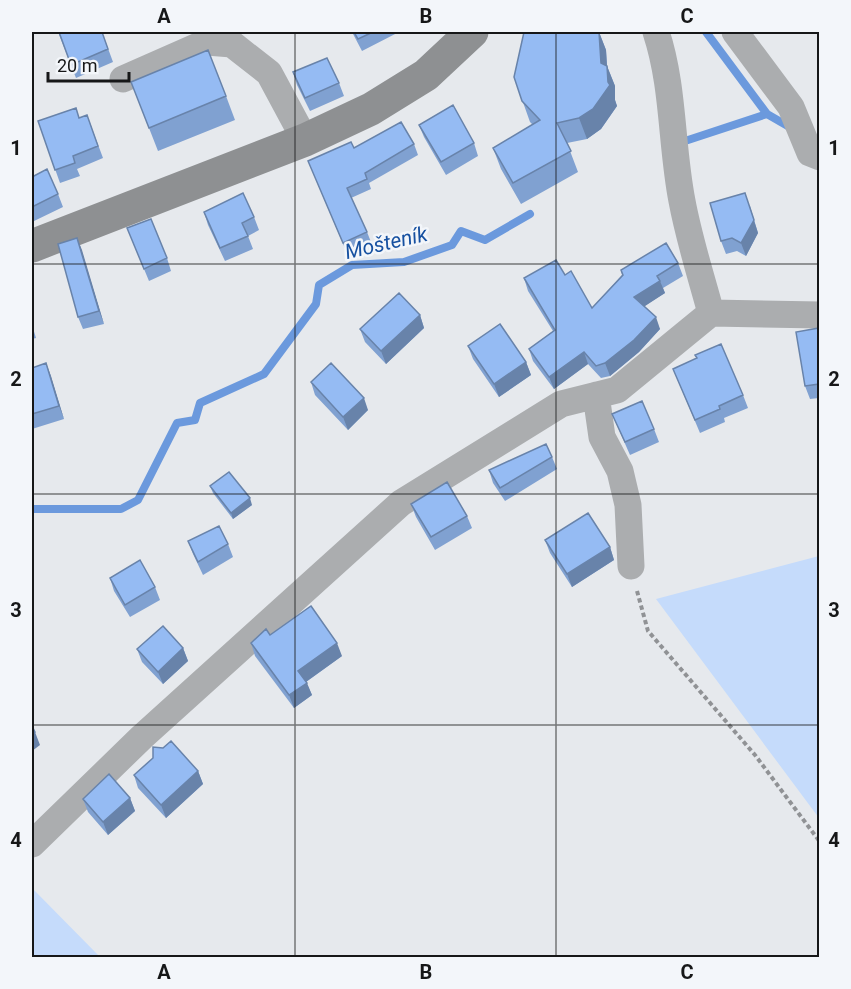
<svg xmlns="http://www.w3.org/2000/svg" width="851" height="989" font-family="Roboto,sans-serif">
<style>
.green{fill:#c5dbfb}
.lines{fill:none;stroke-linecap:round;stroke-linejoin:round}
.stream{stroke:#6b99dd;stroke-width:8}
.path{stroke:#909295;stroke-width:4;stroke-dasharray:4.5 3;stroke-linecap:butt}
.street{stroke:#abadaf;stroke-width:27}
.secondary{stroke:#8e9092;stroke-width:33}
.wall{fill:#80a1d1}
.shaded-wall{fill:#6883aa}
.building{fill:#95bbf3;stroke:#6883aa;stroke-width:1.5}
.grid{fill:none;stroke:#161718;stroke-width:1.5;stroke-opacity:0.55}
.labels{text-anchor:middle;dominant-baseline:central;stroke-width:5;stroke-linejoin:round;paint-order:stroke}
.water-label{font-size:21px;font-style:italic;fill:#1650a0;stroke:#f3f6fa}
.neatline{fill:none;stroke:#161718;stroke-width:2}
.grid-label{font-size:20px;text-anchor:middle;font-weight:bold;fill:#161718}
</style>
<rect width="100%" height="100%" fill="#e6e9ed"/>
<path class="green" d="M 819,556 L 820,556 L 819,818 L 656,599 Z
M 32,888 L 100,957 L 32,957 Z"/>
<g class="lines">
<path class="stream" d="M 706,32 L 767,114
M 682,142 L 767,114 L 793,129
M 32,509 L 121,509 L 138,500 L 177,423 L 195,420 L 200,403 L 264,374 L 316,304 L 319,285 L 352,265 L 404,262 L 452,245 L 461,231 L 485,240 L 530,214"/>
<path class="path" d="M 637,591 L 648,631 L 755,755 L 820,842"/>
<path class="street" d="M 656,32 C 674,86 671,145 682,201 C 689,239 701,276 711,313
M 735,32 L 791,107 L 810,153 L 820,157
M 123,79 L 207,42 L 232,44 L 269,73 L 305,140
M 596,395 L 602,437 L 620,471 L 628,505 L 631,566
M 32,844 L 142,737 L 401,503 L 561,404 L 617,390 L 711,313 L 820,315"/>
<path class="secondary" d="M 32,246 L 305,140 L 371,109 L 426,75 L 472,32"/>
</g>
<path class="wall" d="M 58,32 L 102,32 L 113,62 L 76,78 Z
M 352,32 L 399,32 L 362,51 Z
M 524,32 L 599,32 L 606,50 L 607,66 L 615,86 L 615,100 L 617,106 L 601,129 L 587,139 L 567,143 L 578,172 L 521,204 L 501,169 L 493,148 L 533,125 L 530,122 L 514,77 Z
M 293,72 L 339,83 L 344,96 L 310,111 L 297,85 Z
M 131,82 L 226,96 L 235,120 L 158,151 Z
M 76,108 L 79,118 L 87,115 L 103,158 L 77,169 L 80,176 L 60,183 L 38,121 Z
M 419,125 L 474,143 L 478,156 L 446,175 L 424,137 Z
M 414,144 L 418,155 L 369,183 L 371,189 L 351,198 L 367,232 L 371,242 L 347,253 L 308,161 L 354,148 Z
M 32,177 L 58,194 L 63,207 L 32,222 Z
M 750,206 L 758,233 L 746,256 L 737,251 L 726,254 L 721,241 Z
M 204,212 L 254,217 L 259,230 L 248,236 L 253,249 L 225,261 L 208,225 Z
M 127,228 L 167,258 L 171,271 L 149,281 Z
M 77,238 L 104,324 L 83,329 L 78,317 Z
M 678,263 L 683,276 L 663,288 L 665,293 L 644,306 L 660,329 L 639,352 L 610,376 L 601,378 L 588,364 L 554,389 L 533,361 L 529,349 L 553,331 L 528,291 L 524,278 L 565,275 L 592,308 L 622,275 L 621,270 Z
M 420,315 L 424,328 L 386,364 L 365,342 L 360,329 Z
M 32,325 L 36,338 L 32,339 Z
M 819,328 L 819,398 L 810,399 L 805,386 Z
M 468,346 L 526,362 L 531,375 L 499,397 L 473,359 Z
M 46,363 L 64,419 L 32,429 L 32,368 Z
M 673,369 L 743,395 L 748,408 L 724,418 L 725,422 L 700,433 Z
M 311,382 L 368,410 L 348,430 L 315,395 Z
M 612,414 L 654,429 L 659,442 L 630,455 Z
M 552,457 L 557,469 L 505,501 L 493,483 L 489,470 Z
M 210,486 L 252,505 L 233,519 L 213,493 Z
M 411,504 L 467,516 L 472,528 L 435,550 L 416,517 Z
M 545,540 L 610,547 L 614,560 L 572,587 L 550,553 Z
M 188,541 L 228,544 L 233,557 L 203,575 L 193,554 Z
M 110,578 L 155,587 L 160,600 L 130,617 L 114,591 Z
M 251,643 L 342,656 L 306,682 L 312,695 L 294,708 L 255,656 Z
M 183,648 L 188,661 L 163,684 L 142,662 L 137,649 Z
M 198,771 L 203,784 L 166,818 L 138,788 L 134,775 Z
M 130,798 L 135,811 L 108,835 L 88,812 L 83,799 Z"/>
<path class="shaded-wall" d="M 599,32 L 606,50 L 607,66 L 615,86 L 615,100 L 617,106 L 601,129 L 587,139 L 579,118 Z
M 745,193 L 758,233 L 746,256 L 741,243 Z
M 77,238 L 82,250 L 104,324 L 99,311 Z
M 660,281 L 665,293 L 639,310 L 634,297 Z
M 420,315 L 424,328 L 386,364 L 381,351 Z
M 656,317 L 660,329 L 639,352 L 610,376 L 605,363 Z
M 584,352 L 588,364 L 554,389 L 549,377 Z
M 526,362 L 531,375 L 499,397 L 494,384 Z
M 46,363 L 51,376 L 64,419 L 59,406 Z
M 364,398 L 368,410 L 348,430 L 343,417 Z
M 250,498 L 252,505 L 233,519 L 231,513 Z
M 610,547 L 614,560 L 572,587 L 567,574 Z
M 337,643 L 342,656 L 303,684 L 298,671 Z
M 183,648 L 188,661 L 163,684 L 158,672 Z
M 307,683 L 312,695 L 294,708 L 289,695 Z
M 35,732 L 40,745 L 32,751 L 32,735 Z
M 198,771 L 203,784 L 166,818 L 161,805 Z
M 130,798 L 135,811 L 108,835 L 103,822 Z"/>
<path class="building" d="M 59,32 L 102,32 L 108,49 L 71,65 Z
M 354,32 L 373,32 L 358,39 Z
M 524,32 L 599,32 L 601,63 L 607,66 L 608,82 L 610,85 L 593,109 L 579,118 L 557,123 L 571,151 L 513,183 L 493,148 L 540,120 L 522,101 L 514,77 Z
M 208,50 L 226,96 L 149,128 L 131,82 Z
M 327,58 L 339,83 L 305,98 L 293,72 Z
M 453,105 L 474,143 L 441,162 L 419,125 Z
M 76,108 L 79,118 L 87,115 L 98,146 L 73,156 L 75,163 L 55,170 L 38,121 Z
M 401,122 L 414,144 L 365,173 L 367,179 L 347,188 L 367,232 L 343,243 L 308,161 L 351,142 L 354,148 Z
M 47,169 L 58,194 L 32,207 L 32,177 Z
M 243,193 L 254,217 L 242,223 L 248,236 L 220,248 L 204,212 Z
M 745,193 L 754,220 L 741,243 L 732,238 L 721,241 L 710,203 Z
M 151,219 L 167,258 L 144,269 L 127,228 Z
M 77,238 L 99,311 L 78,317 L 58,244 Z
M 666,243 L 678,263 L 657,276 L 660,281 L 634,297 L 656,317 L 634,340 L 605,363 L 596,366 L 584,352 L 549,377 L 529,349 L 555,330 L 524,278 L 556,260 L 565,275 L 571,271 L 592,308 L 623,275 L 621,270 Z
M 399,293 L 420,315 L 381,351 L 360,329 Z
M 500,324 L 526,362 L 494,384 L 468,346 Z
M 819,328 L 819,384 L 805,386 L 796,332 Z
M 721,344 L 743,395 L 719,406 L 720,409 L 695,420 L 673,369 L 697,358 L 695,355 Z
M 46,363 L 59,406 L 32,414 L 32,368 Z
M 331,363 L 364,398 L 343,417 L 311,382 Z
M 642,401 L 654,429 L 625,442 L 612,414 Z
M 546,444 L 552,457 L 500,488 L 489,470 Z
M 229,472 L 250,498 L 231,513 L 210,486 Z
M 447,482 L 467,516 L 431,537 L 411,504 Z
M 588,513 L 610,547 L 567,574 L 545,540 Z
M 219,526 L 228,544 L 198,562 L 188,541 Z
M 140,560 L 155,587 L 125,605 L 110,578 Z
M 311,606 L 337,643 L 298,671 L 307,683 L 289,695 L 251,643 L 266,629 L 270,635 Z
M 163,626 L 183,648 L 158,672 L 137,649 Z
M 32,726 L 35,732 L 32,735 Z
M 171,741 L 198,771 L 161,805 L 134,775 L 153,758 L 153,747 L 163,748 Z
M 109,774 L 130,798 L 103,822 L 83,799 Z"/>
<path class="grid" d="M 295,32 L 295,958M 556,32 L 556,958M 32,264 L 820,264M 32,494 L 820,494M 32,725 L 820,725"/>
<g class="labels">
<g class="water-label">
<text transform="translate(386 243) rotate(-13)">Mošteník</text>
</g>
</g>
<rect width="851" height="989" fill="none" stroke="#f3f6fa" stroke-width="66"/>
<path d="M48 72v9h81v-9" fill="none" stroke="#161718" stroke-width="3"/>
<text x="57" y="72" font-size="18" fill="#161718" stroke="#f3f6fa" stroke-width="4.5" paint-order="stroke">20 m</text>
<rect x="33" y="33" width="785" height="923" class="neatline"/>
<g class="grid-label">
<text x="164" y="23">A</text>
<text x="426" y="23">B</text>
<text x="687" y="23">C</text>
<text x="16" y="155">1</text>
<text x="834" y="155">1</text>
<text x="16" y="386">2</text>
<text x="834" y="386">2</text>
<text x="16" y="617">3</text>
<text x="834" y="617">3</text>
<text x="16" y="847">4</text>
<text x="834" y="847">4</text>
<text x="164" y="979">A</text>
<text x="426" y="979">B</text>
<text x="687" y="979">C</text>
</g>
</svg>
